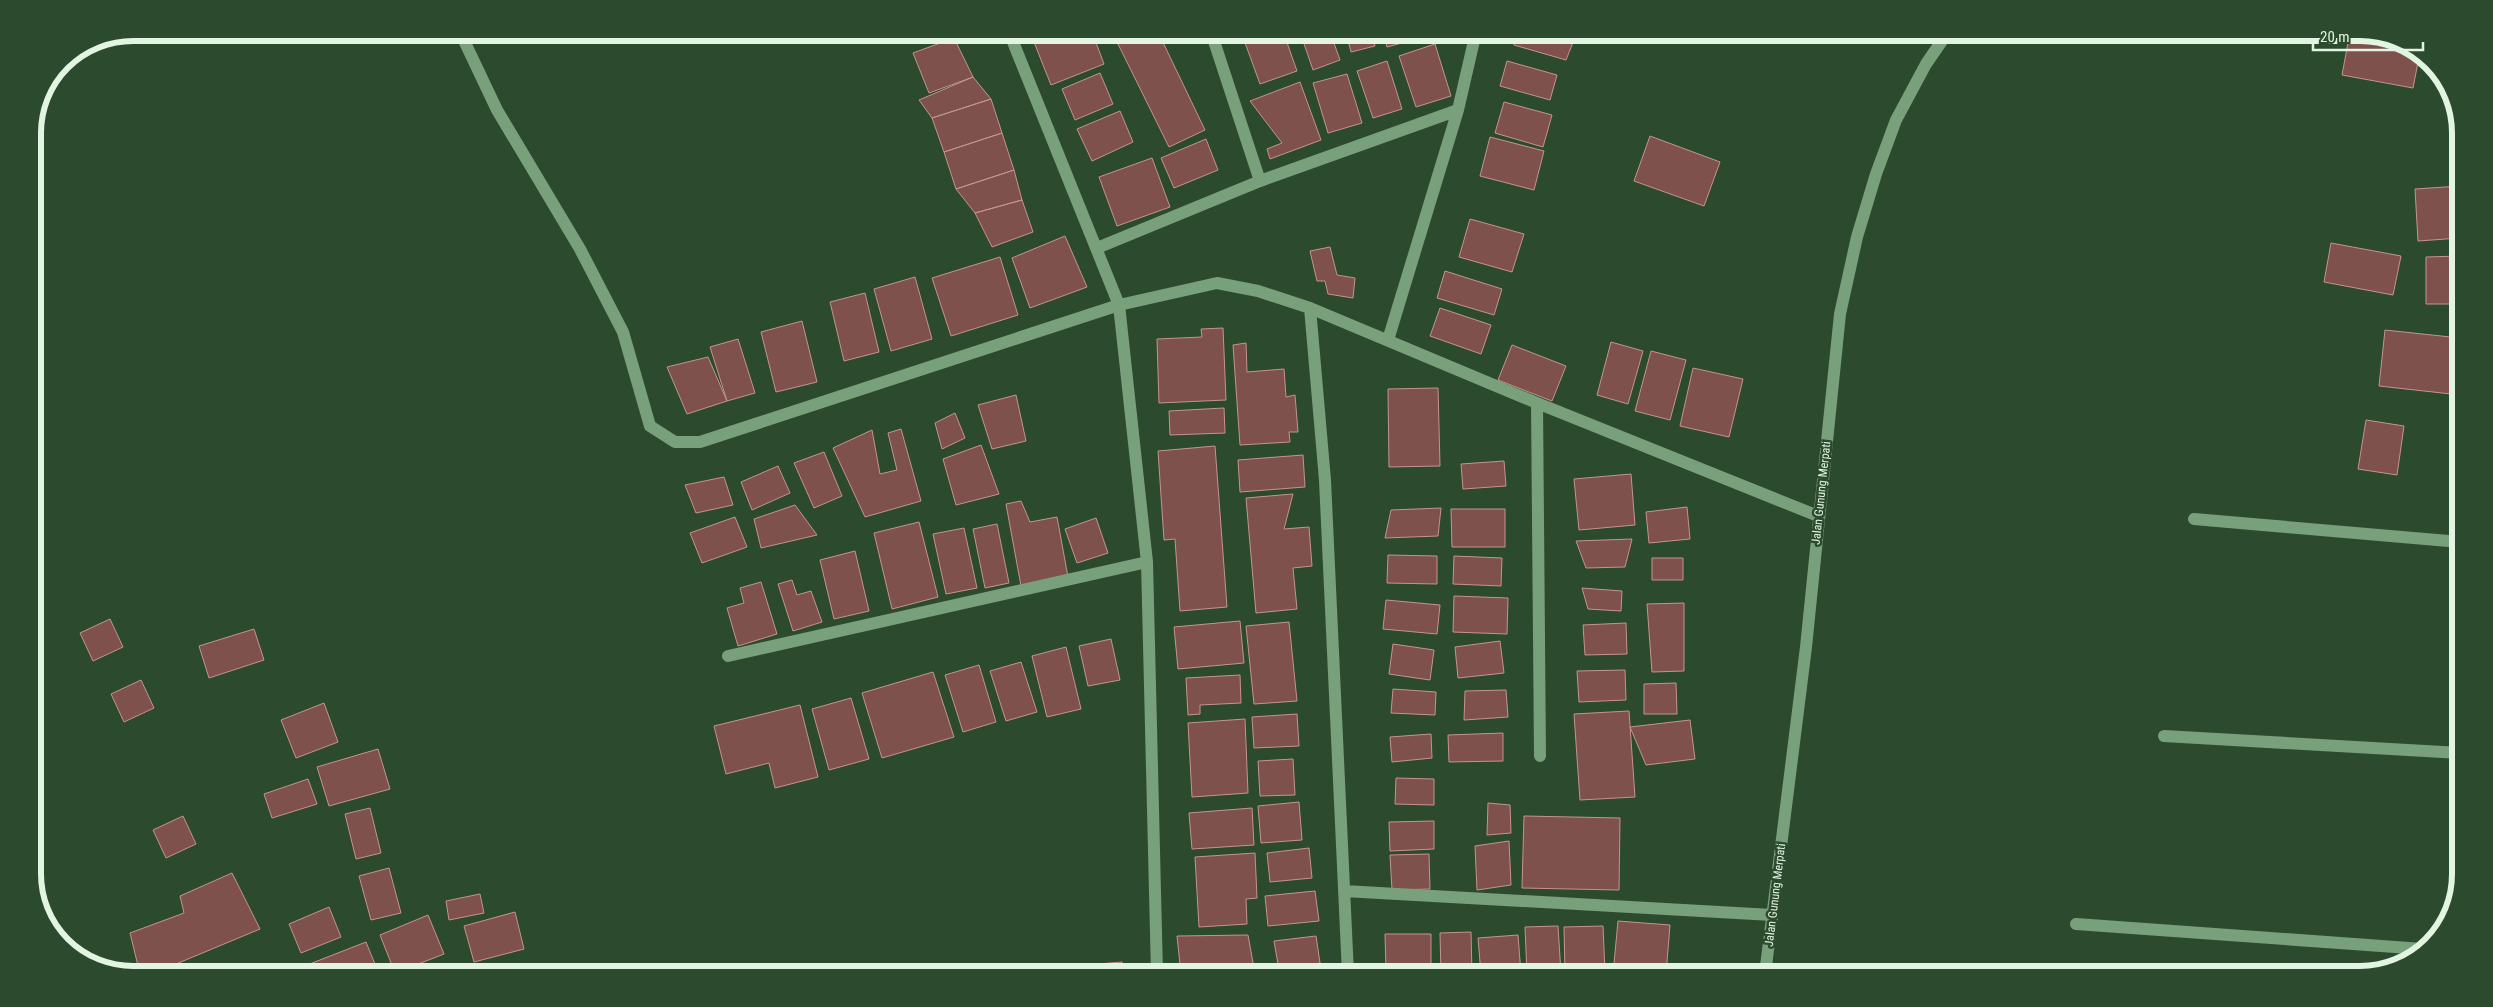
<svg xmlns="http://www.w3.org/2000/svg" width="2493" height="1007" font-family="'Roboto Condensed',sans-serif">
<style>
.building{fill:#7e514c;stroke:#c6948f}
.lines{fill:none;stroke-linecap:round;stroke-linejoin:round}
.minor{stroke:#78a07a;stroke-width:12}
.labels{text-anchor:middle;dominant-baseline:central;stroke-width:5;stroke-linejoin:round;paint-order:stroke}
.street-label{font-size:12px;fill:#e2f4e2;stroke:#2c4b2e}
.rim{fill:none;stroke:#e2f4e2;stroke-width:6}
</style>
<rect width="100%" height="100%" fill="#2c4b2e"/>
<path class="building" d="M 909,32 L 925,32 L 913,38 Z
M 1030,32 L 1092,32 L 1104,64 L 1051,85 Z
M 1137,32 L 1158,32 L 1205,130 L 1169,147 L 1117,42 Z
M 1264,32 L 1266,32 L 1268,39 L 1284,34 L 1297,71 L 1260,84 L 1244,40 Z
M 1300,32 L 1330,32 L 1340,60 L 1313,70 Z
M 1346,32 L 1371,32 L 1375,46 L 1351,52 Z
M 1383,32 L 1422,32 L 1424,37 L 1387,47 Z
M 1515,32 L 1577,32 L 1566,60 L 1514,45 Z
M 2350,32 L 2398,41 L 2419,57 L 2413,88 L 2342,75 Z
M 954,38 L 973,77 L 929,93 L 913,53 Z
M 1435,44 L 1451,96 L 1416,107 L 1399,56 Z
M 1387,61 L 1402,109 L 1373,118 L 1357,71 Z
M 1507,61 L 1557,75 L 1550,100 L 1500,86 Z
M 1100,73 L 1113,104 L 1075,120 L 1062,89 Z
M 1347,74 L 1362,123 L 1328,133 L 1313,83 Z
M 973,77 L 991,99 L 932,118 L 919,100 Z
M 1300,82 L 1321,140 L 1270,159 L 1267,149 L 1282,143 L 1250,101 Z
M 991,99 L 1002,133 L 944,152 L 932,118 Z
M 1504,102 L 1552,115 L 1543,147 L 1495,133 Z
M 1120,111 L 1133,142 L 1092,161 L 1077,129 Z
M 1002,133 L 1014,170 L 956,189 L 944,152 Z
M 1650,136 L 1720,162 L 1704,206 L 1634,181 Z
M 1490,137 L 1544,151 L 1534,190 L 1480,176 Z
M 1206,139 L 1218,170 L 1174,188 L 1161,158 Z
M 1152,158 L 1170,207 L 1117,226 L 1099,177 Z
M 1014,170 L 1022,200 L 975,213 L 956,189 Z
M 2460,186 L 2460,238 L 2418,241 L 2415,189 Z
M 1022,200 L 1033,232 L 992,247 L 975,213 Z
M 1470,219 L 1524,234 L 1512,272 L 1459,257 Z
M 1065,236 L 1087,287 L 1030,308 L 1012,258 Z
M 2331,243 L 2401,256 L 2393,295 L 2324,282 Z
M 1330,247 L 1337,275 L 1355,278 L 1353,298 L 1328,294 L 1325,281 L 1317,281 L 1310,251 Z
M 2460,256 L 2460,304 L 2426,304 L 2426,257 Z
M 1000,257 L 1018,315 L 951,336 L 932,278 Z
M 1445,271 L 1502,289 L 1494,315 L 1437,298 Z
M 915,277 L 932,339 L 891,351 L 874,289 Z
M 865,293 L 879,352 L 844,361 L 830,302 Z
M 1440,308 L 1491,325 L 1481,354 L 1430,336 Z
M 802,321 L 817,382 L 776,392 L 761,332 Z
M 1223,328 L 1226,400 L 1159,403 L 1157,339 L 1202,337 L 1201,329 Z
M 2385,330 L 2460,338 L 2460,395 L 2379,386 Z
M 738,339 L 755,393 L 727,401 L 710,347 Z
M 1611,342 L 1643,351 L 1628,404 L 1597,395 Z
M 1246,343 L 1247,372 L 1284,369 L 1286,397 L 1295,395 L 1298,432 L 1289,432 L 1290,442 L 1240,445 L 1233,345 Z
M 1512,345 L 1566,366 L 1552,401 L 1498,380 Z
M 1651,351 L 1686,360 L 1670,420 L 1635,411 Z
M 708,357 L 727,401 L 687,414 L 667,367 Z
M 1693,368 L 1743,379 L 1729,437 L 1680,426 Z
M 1438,388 L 1440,466 L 1389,467 L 1388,389 Z
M 1016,395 L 1026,441 L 992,449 L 978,405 Z
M 1224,408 L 1225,433 L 1170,435 L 1169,411 Z
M 955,413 L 965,438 L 942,449 L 935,423 Z
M 2366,420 L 2404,426 L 2397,475 L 2358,469 Z
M 901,429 L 921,501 L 865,517 L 833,448 L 872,430 L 880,474 L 897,470 L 888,433 Z
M 981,445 L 999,494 L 956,505 L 943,459 Z
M 1215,446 L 1227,607 L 1180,611 L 1175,539 L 1164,540 L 1158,451 Z
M 824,452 L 842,496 L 814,508 L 794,463 Z
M 1303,455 L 1305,487 L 1240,492 L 1238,460 Z
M 1504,461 L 1506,486 L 1463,489 L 1461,464 Z
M 778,466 L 790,493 L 752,510 L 741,482 Z
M 1631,474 L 1635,525 L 1579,530 L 1574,479 Z
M 724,477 L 733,505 L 696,513 L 685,485 Z
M 1293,494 L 1284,529 L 1309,527 L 1312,566 L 1293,568 L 1297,609 L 1256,613 L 1246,498 Z
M 1021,501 L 1030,522 L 1057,517 L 1068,577 L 1021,586 L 1006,504 Z
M 795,505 L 817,535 L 761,548 L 754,519 Z
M 1687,507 L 1690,539 L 1649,543 L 1646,512 Z
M 1441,508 L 1438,536 L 1385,538 L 1391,510 Z
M 1451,509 L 1505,509 L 1505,547 L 1452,547 Z
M 735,517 L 747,547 L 702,563 L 690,533 Z
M 1096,518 L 1108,553 L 1077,563 L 1065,529 Z
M 919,522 L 938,597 L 892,609 L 874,533 Z
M 997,524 L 1009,583 L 985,588 L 973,529 Z
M 964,528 L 977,588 L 946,594 L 933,534 Z
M 1632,539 L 1625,567 L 1586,568 L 1576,541 Z
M 855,551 L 869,611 L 834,619 L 820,560 Z
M 1388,555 L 1437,556 L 1437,584 L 1387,583 Z
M 1454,556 L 1502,558 L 1501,586 L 1453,584 Z
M 1652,558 L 1683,558 L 1683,580 L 1652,580 Z
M 792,580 L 797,595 L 811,591 L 822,622 L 793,631 L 778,584 Z
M 761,582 L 777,634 L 738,646 L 727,608 L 744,603 L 740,588 Z
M 1582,588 L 1622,591 L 1621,611 L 1588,609 Z
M 1454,596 L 1508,598 L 1507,634 L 1453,632 Z
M 1386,600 L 1440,605 L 1437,634 L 1383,629 Z
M 1684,603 L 1684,671 L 1652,672 L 1647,604 Z
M 110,619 L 123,647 L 93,661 L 80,633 Z
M 1240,621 L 1244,663 L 1178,669 L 1174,627 Z
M 1289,622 L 1297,701 L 1254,704 L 1246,626 Z
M 1626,623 L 1627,654 L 1585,655 L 1583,625 Z
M 254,629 L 264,660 L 209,678 L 199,646 Z
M 1111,639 L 1120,680 L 1088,686 L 1079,646 Z
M 1500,641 L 1504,673 L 1458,678 L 1455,647 Z
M 1393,644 L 1434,650 L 1430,680 L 1389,674 Z
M 1066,647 L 1081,709 L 1047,717 L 1032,656 Z
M 1021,662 L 1037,712 L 1006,721 L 990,671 Z
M 979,665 L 996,722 L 963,732 L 945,675 Z
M 1625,670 L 1626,700 L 1579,702 L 1577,671 Z
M 933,672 L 954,737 L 882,758 L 862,693 Z
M 1240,675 L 1241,703 L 1200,705 L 1200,714 L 1188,715 L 1186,678 Z
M 141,680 L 154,708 L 124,722 L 111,694 Z
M 1676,683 L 1677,714 L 1644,714 L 1644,684 Z
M 1393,689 L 1436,692 L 1435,715 L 1391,713 Z
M 1506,690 L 1508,717 L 1464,720 L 1465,691 Z
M 851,698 L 869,759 L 829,770 L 812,709 Z
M 324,703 L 338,742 L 296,758 L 281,720 Z
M 800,705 L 818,777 L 775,788 L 769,763 L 726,774 L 714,726 Z
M 1629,711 L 1635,797 L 1580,800 L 1574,714 Z
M 1297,714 L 1299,746 L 1254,748 L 1252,717 Z
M 1245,719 L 1248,793 L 1192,797 L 1188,723 Z
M 1690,720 L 1695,759 L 1646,765 L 1630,727 Z
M 1503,733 L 1503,761 L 1449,762 L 1448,735 Z
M 1431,734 L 1432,758 L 1392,762 L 1390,737 Z
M 378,749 L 390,789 L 329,806 L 317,767 Z
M 1293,759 L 1295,795 L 1260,796 L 1258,761 Z
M 1396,778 L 1434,779 L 1434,805 L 1395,804 Z
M 308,779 L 317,804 L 272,818 L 264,794 Z
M 1299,802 L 1302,840 L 1261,843 L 1258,806 Z
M 1488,803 L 1510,805 L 1511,833 L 1487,835 Z
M 370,808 L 381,853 L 356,859 L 345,814 Z
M 1252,808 L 1254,845 L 1192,849 L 1189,813 Z
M 183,816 L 196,844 L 166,858 L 153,830 Z
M 1524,816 L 1620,818 L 1619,890 L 1522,888 Z
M 1434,821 L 1434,849 L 1390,851 L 1389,822 Z
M 1509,841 L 1511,885 L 1477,890 L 1475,846 Z
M 1309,848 L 1312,878 L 1270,882 L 1267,853 Z
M 1255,853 L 1257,898 L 1246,899 L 1247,924 L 1199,927 L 1195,857 Z
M 1429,854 L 1430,889 L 1392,890 L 1390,855 Z
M 389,868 L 401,913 L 371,920 L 359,876 Z
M 232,873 L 260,929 L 152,974 L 140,974 L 130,933 L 184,913 L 180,896 Z
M 1315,891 L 1319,921 L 1268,926 L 1265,896 Z
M 480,894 L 484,913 L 449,920 L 446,901 Z
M 329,907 L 341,937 L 301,953 L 289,924 Z
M 515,912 L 524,949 L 474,962 L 464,926 Z
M 428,915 L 444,954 L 395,973 L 380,935 Z
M 1618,921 L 1670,925 L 1666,974 L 1613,974 Z
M 1558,926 L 1561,974 L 1527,974 L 1525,927 Z
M 1603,926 L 1605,973 L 1565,974 L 1564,927 Z
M 1471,932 L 1472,974 L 1441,974 L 1440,933 Z
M 1385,934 L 1431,934 L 1431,969 L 1386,969 Z
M 1248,935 L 1255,974 L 1181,974 L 1177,936 Z
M 1518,935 L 1521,974 L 1481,974 L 1478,938 Z
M 1316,936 L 1320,963 L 1279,970 L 1274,941 Z
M 366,942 L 379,974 L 284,974 Z
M 1122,962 L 1123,974 L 1087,974 L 1086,965 Z
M 240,964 L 245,974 L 219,974 Z
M 1082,964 L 1083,974 L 1044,974 L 1043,967 Z
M 1319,972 L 1319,974 L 1277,974 Z"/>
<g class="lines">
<path class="minor" d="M 460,32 L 497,110 L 580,249 L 623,332 L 650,426 L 675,442 L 700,442 L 1119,305 L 1147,562 L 1157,974
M 1009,32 L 1119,305 L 1217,283 L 1258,291 L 1310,308 L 1537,403 L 1818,516
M 1211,32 L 1260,181 L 1458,110
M 1097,248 L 1260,181
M 1310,308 L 1325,480 L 1348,974
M 1388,340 L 1458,110 L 1476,32
M 1537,403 L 1540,756
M 2194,519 L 2460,542
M 728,656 L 1147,562
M 2164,736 L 2460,753
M 1344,891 L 1772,915
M 2076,924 L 2423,949
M 1765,974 L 1806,647 L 1840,314 L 1857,237 L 1876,174 L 1896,120 L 1926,64 L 1948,32"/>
</g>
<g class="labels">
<g class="street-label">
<text transform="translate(1821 493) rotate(-84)">Jalan Gunung Merpati</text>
<text transform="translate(1775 895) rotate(-83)">Jalan Gunung Merpati</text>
</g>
</g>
<path d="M0 0H2493V1007H0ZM133 41H2360A92 92 0 0 1 2452 133V874A92 92 0 0 1 2360 966H133A92 92 0 0 1 41 874V133A92 92 0 0 1 133 41Z" fill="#2c4b2e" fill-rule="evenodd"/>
<path class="rim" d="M133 41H2360A92 92 0 0 1 2452 133V874A92 92 0 0 1 2360 966H133A92 92 0 0 1 41 874V133A92 92 0 0 1 133 41Z"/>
<path d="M2313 42v8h110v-8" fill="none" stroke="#e2f4e2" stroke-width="2.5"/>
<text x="2320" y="42" font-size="15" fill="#e2f4e2" stroke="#2c4b2e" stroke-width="4" paint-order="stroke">20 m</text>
</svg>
